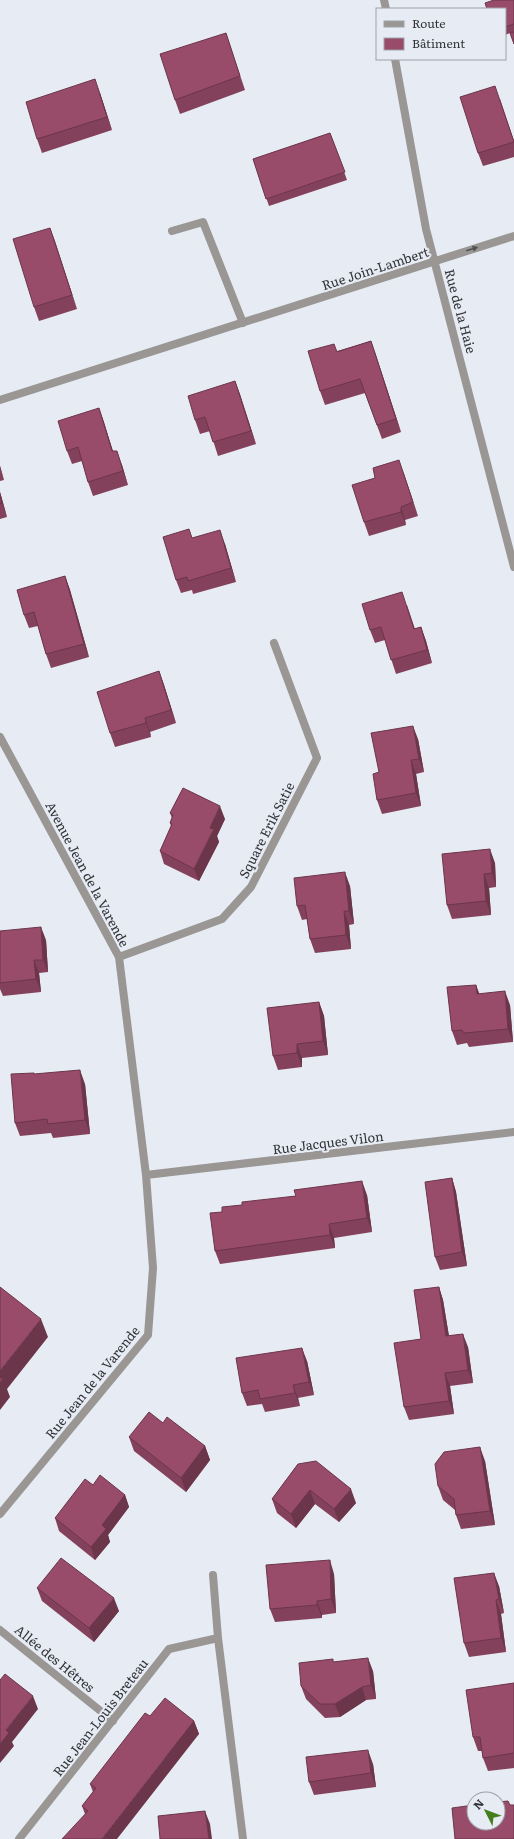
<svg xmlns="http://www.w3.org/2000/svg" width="514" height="1839" font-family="Literata,serif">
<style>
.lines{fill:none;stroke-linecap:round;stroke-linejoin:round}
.street{stroke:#999693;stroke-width:8}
.wall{fill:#84415b}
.shaded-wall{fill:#6b354a}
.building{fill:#994c6a;stroke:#6b354a}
.oneway{fill:#515153}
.labels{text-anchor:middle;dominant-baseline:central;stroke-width:4;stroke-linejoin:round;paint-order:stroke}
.street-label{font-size:13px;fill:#323337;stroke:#e6ebf4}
</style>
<rect width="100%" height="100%" fill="#e6ebf4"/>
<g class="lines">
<path class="street" d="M 384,0 L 386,9
M 395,59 L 426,229 L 514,567
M 172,231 L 203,222 L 243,323
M 0,400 L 514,236
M 0,737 L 119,957 L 146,1175 L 153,1268 L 148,1335 L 0,1514
M 119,957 L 222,919 L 251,887 L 317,758 L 274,643
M 146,1175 L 514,1132
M 213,1575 L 218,1638 L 243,1839
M 0,1630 L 113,1721
M 19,1839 L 169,1649 L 218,1638"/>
</g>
<path class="wall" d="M 514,0 L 514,44 L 510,33 L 505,35 L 505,9 Z
M 226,33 L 245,90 L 180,114 L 175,100 Z
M 100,93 L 112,130 L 42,153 L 37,139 Z
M 500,99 L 514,141 L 514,157 L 483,166 L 478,153 Z
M 330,133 L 347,180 L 269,206 L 253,159 Z
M 50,228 L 77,309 L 39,321 L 34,307 Z
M 371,341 L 401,432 L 382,439 L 365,393 L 325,405 L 320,391 L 337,351 Z
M 235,381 L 256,444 L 218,456 L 210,431 L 200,434 L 195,420 Z
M 99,408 L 113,451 L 122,465 L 128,485 L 93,496 L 88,482 L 82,461 L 72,464 L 67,451 Z
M 0,466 L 4,480 L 0,481 Z
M 404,474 L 418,516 L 405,520 L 406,525 L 369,536 L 364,522 Z
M 0,492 L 7,517 L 0,519 Z
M 192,538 L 225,544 L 236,582 L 193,594 L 192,590 L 181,593 L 176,580 Z
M 65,576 L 70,590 L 89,657 L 51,668 L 46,654 L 38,626 L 29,628 L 24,615 Z
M 407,605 L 415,629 L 421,627 L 426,641 L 432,663 L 396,674 L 385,640 L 375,643 L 370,630 Z
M 159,671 L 164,685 L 176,723 L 150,732 L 151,737 L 115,747 L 110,733 Z
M 418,739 L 424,772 L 416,774 L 421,806 L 382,814 L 377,800 L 379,772 Z
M 170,813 L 225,819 L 217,836 L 219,842 L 199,881 L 164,864 L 160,851 L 171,826 L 170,823 L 172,818 Z
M 495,863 L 496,887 L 489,888 L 491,915 L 452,919 L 447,905 Z
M 350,886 L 354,924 L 349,925 L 351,949 L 315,953 L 310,939 L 307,919 L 302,920 L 297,906 Z
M 0,931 L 46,940 L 48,972 L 39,973 L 41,992 L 3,996 L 0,989 Z
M 476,985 L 479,994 L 510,1005 L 513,1042 L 469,1047 L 467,1043 L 457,1045 L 452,1031 Z
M 319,1002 L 324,1016 L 328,1055 L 302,1058 L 302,1067 L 278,1070 L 273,1056 Z
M 34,1073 L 34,1074 L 85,1084 L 90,1134 L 53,1138 L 51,1133 L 20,1136 L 15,1123 Z
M 452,1178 L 456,1192 L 467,1266 L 440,1270 L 435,1257 Z
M 367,1195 L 372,1232 L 334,1238 L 335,1248 L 220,1264 L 215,1251 L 222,1212 L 242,1205 L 296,1196 Z
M 439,1287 L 443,1300 L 449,1336 L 468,1347 L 473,1383 L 450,1386 L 454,1414 L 409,1420 L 404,1407 L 421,1339 Z
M 307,1361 L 314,1395 L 298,1398 L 300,1406 L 265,1412 L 262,1404 L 247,1406 L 242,1393 Z
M 163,1423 L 205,1446 L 210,1460 L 186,1492 L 134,1451 L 129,1437 Z
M 485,1461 L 495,1525 L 461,1529 L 456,1515 L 455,1510 L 443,1500 L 438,1486 Z
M 298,1464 L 356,1503 L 339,1522 L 315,1504 L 296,1528 L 277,1513 L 272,1499 Z
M 93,1485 L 125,1495 L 129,1507 L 108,1535 L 110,1542 L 95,1560 L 59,1531 L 55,1518 Z
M 334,1574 L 336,1613 L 322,1615 L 322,1618 L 275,1622 L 270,1609 Z
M 499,1586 L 504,1613 L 501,1614 L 506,1652 L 469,1657 L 464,1643 Z
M 37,1588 L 119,1611 L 94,1642 L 42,1601 Z
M 334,1662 L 373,1671 L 376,1699 L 366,1700 L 340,1717 L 325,1718 L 306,1699 L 301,1686 Z
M 514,1683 L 514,1768 L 488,1771 L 483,1758 L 482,1751 L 478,1751 L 473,1737 Z
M 150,1716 L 194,1721 L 199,1734 L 85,1814 L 82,1806 L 93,1792 L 90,1784 Z
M 373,1764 L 376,1787 L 314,1795 L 309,1782 Z"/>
<path class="shaded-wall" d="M 95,79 L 100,93 L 112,130 L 107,117 Z
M 50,228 L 55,241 L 77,309 L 72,295 Z
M 371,341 L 376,355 L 401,432 L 396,419 Z
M 235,381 L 240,394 L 256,444 L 251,431 Z
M 99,408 L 104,422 L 117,465 L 112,451 Z
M 117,451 L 122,465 L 128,485 L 123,471 Z
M 399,460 L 404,474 L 418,516 L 413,502 Z
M 0,466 L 4,480 L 0,468 Z
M 0,492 L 7,517 L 2,503 L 0,495 Z
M 401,507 L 405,520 L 406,525 L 401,512 Z
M 220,530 L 225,544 L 236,582 L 231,568 Z
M 65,576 L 70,590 L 89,657 L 84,644 Z
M 421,627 L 426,641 L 432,663 L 427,650 Z
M 159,671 L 164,685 L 176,723 L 171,710 Z
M 145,718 L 150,732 L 151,737 L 146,723 Z
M 413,726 L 418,739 L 424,772 L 419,759 Z
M 411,760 L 416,774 L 421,806 L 416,793 Z
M 220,806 L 225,819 L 217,836 L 219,842 L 199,881 L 194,869 L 210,828 Z
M 490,849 L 495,863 L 496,887 L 492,873 Z
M 345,872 L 350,886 L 354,924 L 349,911 Z
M 484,874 L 489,888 L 491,915 L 486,901 Z
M 344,911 L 349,925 L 351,949 L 346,935 Z
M 41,927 L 46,940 L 48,972 L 43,960 Z
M 34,960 L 39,973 L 41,992 L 36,979 Z
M 476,985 L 481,998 L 477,994 Z
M 505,991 L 510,1005 L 513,1042 L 508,1029 Z
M 319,1002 L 324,1016 L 328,1055 L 323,1041 Z
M 297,1044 L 302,1058 L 302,1067 L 297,1053 Z
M 80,1070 L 85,1084 L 90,1134 L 85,1120 Z
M 452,1178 L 456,1192 L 467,1266 L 462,1252 Z
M 362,1181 L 367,1195 L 372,1232 L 367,1218 Z
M 329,1224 L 334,1238 L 335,1248 L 330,1235 Z
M 439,1287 L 443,1300 L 451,1349 L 446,1336 Z
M 41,1319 L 48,1337 L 7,1389 L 10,1397 L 0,1410 L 0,1371 Z
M 463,1334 L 468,1347 L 473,1383 L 468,1370 Z
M 302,1348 L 307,1361 L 314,1395 L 309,1382 Z
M 445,1373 L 450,1386 L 454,1414 L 449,1401 Z
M 293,1385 L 298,1398 L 300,1406 L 295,1393 Z
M 205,1446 L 210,1460 L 186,1492 L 181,1478 Z
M 480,1447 L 485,1461 L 495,1525 L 490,1511 Z
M 351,1489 L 356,1503 L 339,1522 L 334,1509 Z
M 310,1490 L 315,1504 L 296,1528 L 291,1514 Z
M 125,1495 L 129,1507 L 108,1535 L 110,1542 L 95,1560 L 91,1547 L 102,1525 Z
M 330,1560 L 334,1574 L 336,1613 L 331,1599 Z
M 494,1573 L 499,1586 L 504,1613 L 499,1599 Z
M 114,1598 L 119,1611 L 94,1642 L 89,1628 Z
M 496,1600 L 501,1614 L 506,1652 L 501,1638 Z
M 317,1601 L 322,1615 L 322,1618 L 317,1605 Z
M 368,1658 L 373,1671 L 376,1699 L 371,1685 Z
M 362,1687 L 366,1700 L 340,1717 L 335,1704 Z
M 33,1696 L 38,1709 L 12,1742 L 14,1746 L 0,1763 L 0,1744 L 6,1730 Z
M 194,1721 L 199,1734 L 117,1839 L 102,1839 Z
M 368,1750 L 373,1764 L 376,1787 L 371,1773 Z
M 205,1811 L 210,1824 L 212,1839 L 209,1839 Z"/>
<path class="building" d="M 494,0 L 514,0 L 514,24 L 505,27 L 505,9 L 487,9 L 485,3 Z
M 514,32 L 514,44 L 510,33 Z
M 226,33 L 240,76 L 175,100 L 160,54 Z
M 95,79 L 107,117 L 37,139 L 26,102 Z
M 495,86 L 514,142 L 478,153 L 460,97 Z
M 330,133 L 345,172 L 266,199 L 253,159 Z
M 50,228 L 72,295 L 34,307 L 13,239 Z
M 371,341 L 396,419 L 377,425 L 360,379 L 320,391 L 308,351 L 334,344 L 337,352 Z
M 235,381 L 251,431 L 213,442 L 205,417 L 195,420 L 188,396 Z
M 99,408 L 112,451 L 117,451 L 123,471 L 88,482 L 78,447 L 67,451 L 58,421 Z
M 399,460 L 413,502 L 401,507 L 401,512 L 364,522 L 352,485 L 375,478 L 373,468 Z
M 0,495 L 2,503 L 0,504 Z
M 189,529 L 192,538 L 220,530 L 231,568 L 188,581 L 187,577 L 176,580 L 163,537 Z
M 65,576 L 84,644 L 46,654 L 34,612 L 24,615 L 17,590 Z
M 402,592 L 414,629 L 421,627 L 427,650 L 391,660 L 381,627 L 370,630 L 362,604 Z
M 159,671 L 171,710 L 145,718 L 146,723 L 110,733 L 97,692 Z
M 413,726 L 419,759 L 411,760 L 416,793 L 377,800 L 373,774 L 379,772 L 371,733 Z
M 183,788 L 220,806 L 210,828 L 214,829 L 194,869 L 160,851 L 172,824 L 170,823 L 173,815 L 170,813 Z
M 490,849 L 492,873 L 484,874 L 486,901 L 447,905 L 442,854 Z
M 345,872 L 349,911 L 344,911 L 346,935 L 310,939 L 305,905 L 297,906 L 294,878 Z
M 41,927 L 43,960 L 34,960 L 36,979 L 0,983 L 0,931 Z
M 476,985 L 477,994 L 505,991 L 508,1029 L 464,1033 L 462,1030 L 452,1031 L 447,987 Z
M 319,1002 L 323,1041 L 297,1044 L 297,1053 L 273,1056 L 267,1008 Z
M 80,1070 L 85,1120 L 48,1124 L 47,1119 L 15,1123 L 11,1074 L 34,1073 L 34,1074 Z
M 452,1178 L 462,1252 L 435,1257 L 425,1182 Z
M 362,1181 L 367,1218 L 329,1224 L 330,1235 L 215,1251 L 210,1213 L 222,1212 L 222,1207 L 242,1205 L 242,1202 L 296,1196 L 294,1190 Z
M 0,1287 L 41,1319 L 0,1371 Z
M 439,1287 L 446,1336 L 463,1334 L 468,1370 L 445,1373 L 449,1401 L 404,1407 L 394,1343 L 421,1339 L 414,1290 Z
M 302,1348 L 309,1382 L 293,1385 L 295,1393 L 260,1399 L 258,1390 L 242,1393 L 236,1358 Z
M 0,1377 L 3,1379 L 0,1384 Z
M 149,1412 L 163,1423 L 167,1417 L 205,1446 L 181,1478 L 129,1437 Z
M 480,1447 L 490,1511 L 456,1515 L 454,1499 L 438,1486 L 435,1464 L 444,1452 Z
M 316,1461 L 351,1489 L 334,1509 L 310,1490 L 291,1514 L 272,1499 L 298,1464 Z
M 100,1475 L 125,1495 L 102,1525 L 106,1529 L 91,1547 L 55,1518 L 85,1479 L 93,1485 Z
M 61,1558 L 114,1598 L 89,1628 L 37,1588 Z
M 330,1560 L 331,1599 L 317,1601 L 317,1605 L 270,1609 L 266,1565 Z
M 494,1573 L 499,1599 L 496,1600 L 501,1638 L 464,1643 L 454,1578 Z
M 368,1658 L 371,1685 L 362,1687 L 335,1704 L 320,1704 L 301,1686 L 299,1663 L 333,1659 L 333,1662 Z
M 5,1674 L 33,1696 L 6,1730 L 9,1733 L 0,1744 L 0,1680 Z
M 514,1683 L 514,1753 L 483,1758 L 480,1737 L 473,1737 L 466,1690 Z
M 165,1698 L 194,1721 L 102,1839 L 62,1839 L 88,1811 L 82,1806 L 96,1788 L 90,1784 L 145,1713 L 150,1716 Z
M 368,1750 L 371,1773 L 309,1782 L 306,1757 Z
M 508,1801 L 510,1805 L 514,1805 L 514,1839 L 455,1839 L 452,1808 L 474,1805 L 474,1823 L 498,1823 L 498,1802 Z
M 205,1811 L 209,1839 L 160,1839 L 158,1816 Z"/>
<defs><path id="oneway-solid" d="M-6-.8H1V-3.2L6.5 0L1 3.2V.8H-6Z"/></defs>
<use class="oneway" href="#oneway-solid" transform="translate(472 249) rotate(-18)"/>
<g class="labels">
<g class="street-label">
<text transform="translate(375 268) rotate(-18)">Rue Join-Lambert</text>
<text transform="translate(461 311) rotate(75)">Rue de la Haie</text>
<text transform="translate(266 830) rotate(-63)">Square Erik Satie</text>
<text transform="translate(88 874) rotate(62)">Avenue Jean de la Varende</text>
<text transform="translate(328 1142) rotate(-7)">Rue Jacques Vilon</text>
<text transform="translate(92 1382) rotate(-51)">Rue Jean de la Varende</text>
<text transform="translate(55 1658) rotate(39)">Allée des Hêtres</text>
<text transform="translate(100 1717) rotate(-52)">Rue Jean-Louis Breteau</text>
</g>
</g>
<rect x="376" y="8" width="130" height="52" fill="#e6ebf4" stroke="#9ea1a8"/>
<rect x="384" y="21" width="20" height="6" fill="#999693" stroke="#9ea1a8"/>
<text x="412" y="28" font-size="12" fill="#323337">Route</text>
<rect x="384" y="38" width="20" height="12" fill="#994c6a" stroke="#9ea1a8"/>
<text x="412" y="48" font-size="12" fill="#323337">Bâtiment</text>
<g transform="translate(486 1811) rotate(312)"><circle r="19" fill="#e6ebf4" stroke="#9ea1a8"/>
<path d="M0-3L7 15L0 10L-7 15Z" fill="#427f1c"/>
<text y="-6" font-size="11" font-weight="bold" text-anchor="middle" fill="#323337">N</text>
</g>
</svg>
